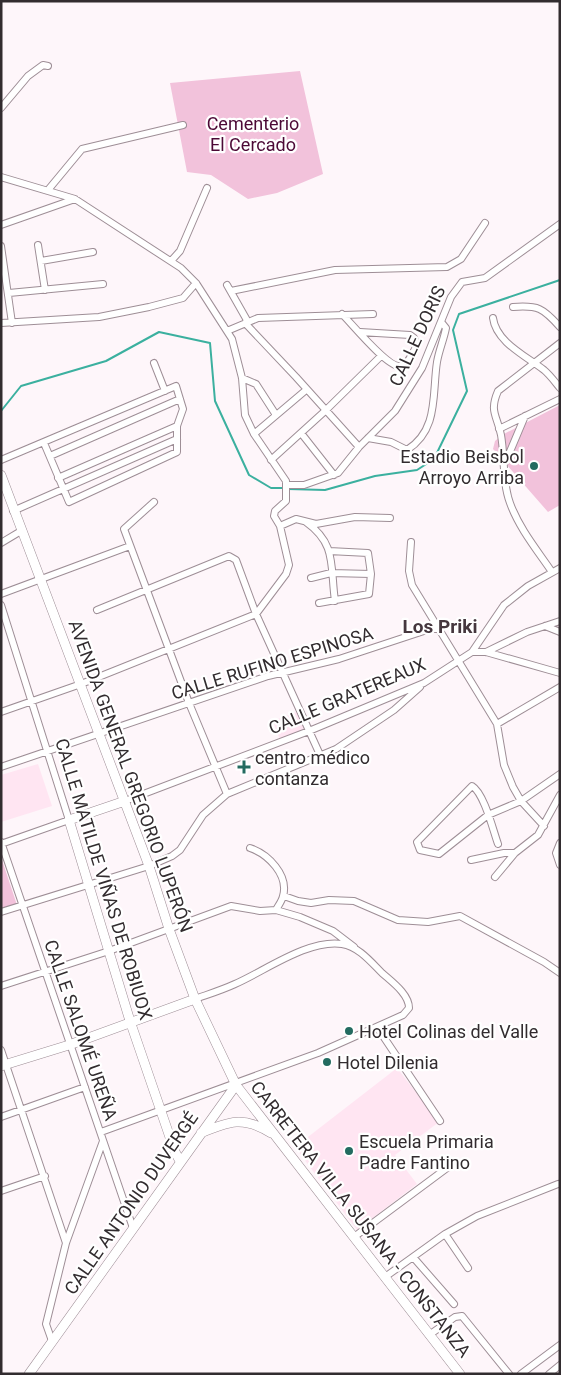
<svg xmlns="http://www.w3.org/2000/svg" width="561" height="1375" font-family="Roboto,sans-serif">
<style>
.built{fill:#ffe5f2}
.green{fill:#f2c2db}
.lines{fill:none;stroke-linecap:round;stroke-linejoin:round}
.stream{stroke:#3bb09f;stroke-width:2}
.street-casing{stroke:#9e8e96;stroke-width:8}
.secondary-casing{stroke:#9e8e96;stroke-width:10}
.street{stroke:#fff;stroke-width:6}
.secondary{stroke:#fff;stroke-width:9}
.poi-dot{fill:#236b60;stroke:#fff;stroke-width:2}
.labels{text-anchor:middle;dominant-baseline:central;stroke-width:4.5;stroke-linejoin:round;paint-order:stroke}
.park-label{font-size:18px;fill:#4c0936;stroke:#fff}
.street-label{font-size:18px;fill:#322c2f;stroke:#fff}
.poi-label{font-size:18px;fill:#322c2f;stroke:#fff;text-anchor:start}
.neighbourhood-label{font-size:19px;font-weight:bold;fill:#45373e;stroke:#fff}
</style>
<rect width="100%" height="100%" fill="#fef6fa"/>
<path class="built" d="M 299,711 L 306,730 L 280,740 L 273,721 Z
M 38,764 L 52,806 L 1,822 L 1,775 Z
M 397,1068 L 439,1122 L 395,1155 L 417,1184 L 357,1230 L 295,1147 Z"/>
<path class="green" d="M 300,71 L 323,174 L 277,193 L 248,199 L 211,175 L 187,172 L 170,83 Z
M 560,405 L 560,505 L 548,512 L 493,449 L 495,441 L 502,435 Z
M 1,857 L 17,905 L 1,909 Z"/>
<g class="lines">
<path class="stream" d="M 1,411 L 21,386 L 106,361 L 159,332 L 210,343 L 215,401 L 249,475 L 271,488 L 284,488
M 288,489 L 325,490 L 375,476 L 417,470 L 434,459 L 467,391 L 453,330 L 459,314 L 560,280"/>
<defs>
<path id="street" d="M 1,108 L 28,76 L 43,65 L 48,66
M 1,177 L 75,199 L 181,268 L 196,283 L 232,339 L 242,378 L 245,415 L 254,434 L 286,481 L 286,501 L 275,511 L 274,516 L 280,526 L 289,565 L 286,574 L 256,614 L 81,684 L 1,712
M 48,190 L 82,149 L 183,125
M 1,225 L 75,199
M 38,245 L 45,290
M 1,246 L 12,323
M 41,261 L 93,252
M 171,261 L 180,251 L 207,188
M 227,285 L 248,322
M 231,291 L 335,270 L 447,267 L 461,259 L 485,223
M 9,293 L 103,284
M 513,307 C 538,305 543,308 560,327
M 342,314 C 352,324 388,368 400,366 C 409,364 413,352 417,345 L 414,338 L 410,335 L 360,332
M 493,318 C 496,342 526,356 544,370 C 550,375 555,382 560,388
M 1,323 L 99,317 L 149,307 L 183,298 L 196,283
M 245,323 L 296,377 L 359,447
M 227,331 L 258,318 L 373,314
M 154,363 L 165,391
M 242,378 L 256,384 L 276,415
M 499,429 L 560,399
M 301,433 L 334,475
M 254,434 L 306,390
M 368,438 L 391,442 L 407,450 C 439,430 432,394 437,362 C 439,350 444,339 446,328 L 442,323
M 50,456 L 180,399
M 1,460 L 176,386 L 183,409 L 177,426 L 177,452 L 69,502 L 44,443
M 271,460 L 325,411 L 381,356
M 506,461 L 525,416
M 58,478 L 177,426
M 287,485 L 304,485 L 338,473 L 359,447 L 395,411 L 422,368 L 451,297 L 462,282 L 485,278 L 560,224
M 154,502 L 124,529 L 189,703 L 227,794
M 13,511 L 177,439
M 306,522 C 337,544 330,566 335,601
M 280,526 L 296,519 L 316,524 L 355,517 L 390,518
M 411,542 L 409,571 L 412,585 L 497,724 L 504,765 L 513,787 L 521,801 L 544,826
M 1,543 L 21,531
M 552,572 C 537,550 519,528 510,503 C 502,482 505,457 501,435 C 497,415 489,412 498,391 L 560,343
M 311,578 L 331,573 L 371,574
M 1,594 L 130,546
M 319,603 L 369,594 L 371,574 L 368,553 L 329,551
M 1,605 L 69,820 L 1,844
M 97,610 L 229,556 L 236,560 L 256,614 L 321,757
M 545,626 L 560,632
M 472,652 L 486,652 L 560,673
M 486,652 L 527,632 L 560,621
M 497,724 L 560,687
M 1,767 L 268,676 L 339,659 L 430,629 L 439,629
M 125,801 L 309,731 L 424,683 L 472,652 L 504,605 L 528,586 L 560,568
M 1,842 L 133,1228
M 560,843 L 556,853 L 560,865
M 498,844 C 493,830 484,793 472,786 L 417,842 L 420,850 L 439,854 L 488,815 L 521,801 L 560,774
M 250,848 C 268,854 289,875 283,896 C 282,901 278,906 276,910
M 471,860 L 504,853 L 515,853
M 495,877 L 515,853 L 538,835 L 560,795
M 284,896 L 298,901 L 311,903 L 329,900 L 354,901 L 398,920 L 428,922 L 460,916 L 544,962 L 560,973
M 1,912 L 149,866 L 172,856 L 180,850 L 203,815 L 227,794 L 336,749 L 394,710 L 420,687
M 1,986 L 109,951 L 231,906 L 260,911 L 276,910 L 300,917 L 333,931 L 354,947
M 377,1027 L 440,1121
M 1,1050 L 66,1243
M 1,1117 L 85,1087
M 101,1132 L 318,1053 L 403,1015 L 409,1008 C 409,994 392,982 382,973 C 370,961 359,947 342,944 C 308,939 265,971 235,984 C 222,990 209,994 195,999
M 1,1191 L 45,1176
M 445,1234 L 468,1268
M 354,1237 L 455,1162
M 413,1257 L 454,1304
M 385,1277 L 445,1234 L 477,1216 L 558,1184
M 429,1335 L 455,1317 L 462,1316 L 509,1374
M 52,1341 L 46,1324 L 66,1243 L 103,1141
M 521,1374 L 560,1345
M 549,1374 L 560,1365"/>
<path id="secondary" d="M 1,475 L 149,866 L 169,929 L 195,999 L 236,1085 L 460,1374
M 125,801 L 69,820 L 130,1021 L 175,1152 L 180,1161
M 1,1066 L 69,1045 L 195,999
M 201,1133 C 229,1121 244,1116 271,1133
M 29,1374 L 236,1085"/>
</defs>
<use href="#street" class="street-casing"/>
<use href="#secondary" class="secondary-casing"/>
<use href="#street" class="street"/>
<use href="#secondary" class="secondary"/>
</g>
<g class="poi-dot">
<circle cx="534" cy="466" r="5"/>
<path d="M241.5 759.5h5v5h5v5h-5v5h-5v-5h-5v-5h5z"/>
<circle cx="349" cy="1031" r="5"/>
<circle cx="327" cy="1062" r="5"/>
<circle cx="349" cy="1151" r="5"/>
</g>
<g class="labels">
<g class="park-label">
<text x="253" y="123">Cementerio<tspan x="253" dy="21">El Cercado</tspan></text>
</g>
<g class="street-label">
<text transform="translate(417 336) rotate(-65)">CALLE DORIS</text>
<text transform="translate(272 663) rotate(-17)">CALLE RUFINO ESPINOSA</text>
<text transform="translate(347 696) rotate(-23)">CALLE GRATEREAUX</text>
<text transform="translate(131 776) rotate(70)">AVENIDA GENERAL GREGORIO LUPERÓN</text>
<text transform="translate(104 879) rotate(73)">CALLE MATILDE VIÑAS DE ROBIUOX</text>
<text transform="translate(81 1030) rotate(71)">CALLE SALOMÉ UREÑA</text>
<text transform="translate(131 1203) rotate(-55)">CALLE ANTONIO DUVERGÉ</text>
<text transform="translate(361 1219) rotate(52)">CARRETERA VILLA SUSANA - CONSTANZA</text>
</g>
<g class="poi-label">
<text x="524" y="456" text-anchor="end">Estadio Beisbol<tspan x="524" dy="21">Arroyo Arriba</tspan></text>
<text x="255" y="757">centro médico<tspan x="255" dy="21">contanza</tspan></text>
<text x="359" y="1031">Hotel Colinas del Valle</text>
<text x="337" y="1062">Hotel Dilenia</text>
<text x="359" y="1141">Escuela Primaria<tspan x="359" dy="21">Padre Fantino</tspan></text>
</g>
<g class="neighbourhood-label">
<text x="440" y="626">Los Priki</text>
</g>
</g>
<rect width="561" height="1375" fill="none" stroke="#322c2f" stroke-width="5"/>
</svg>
